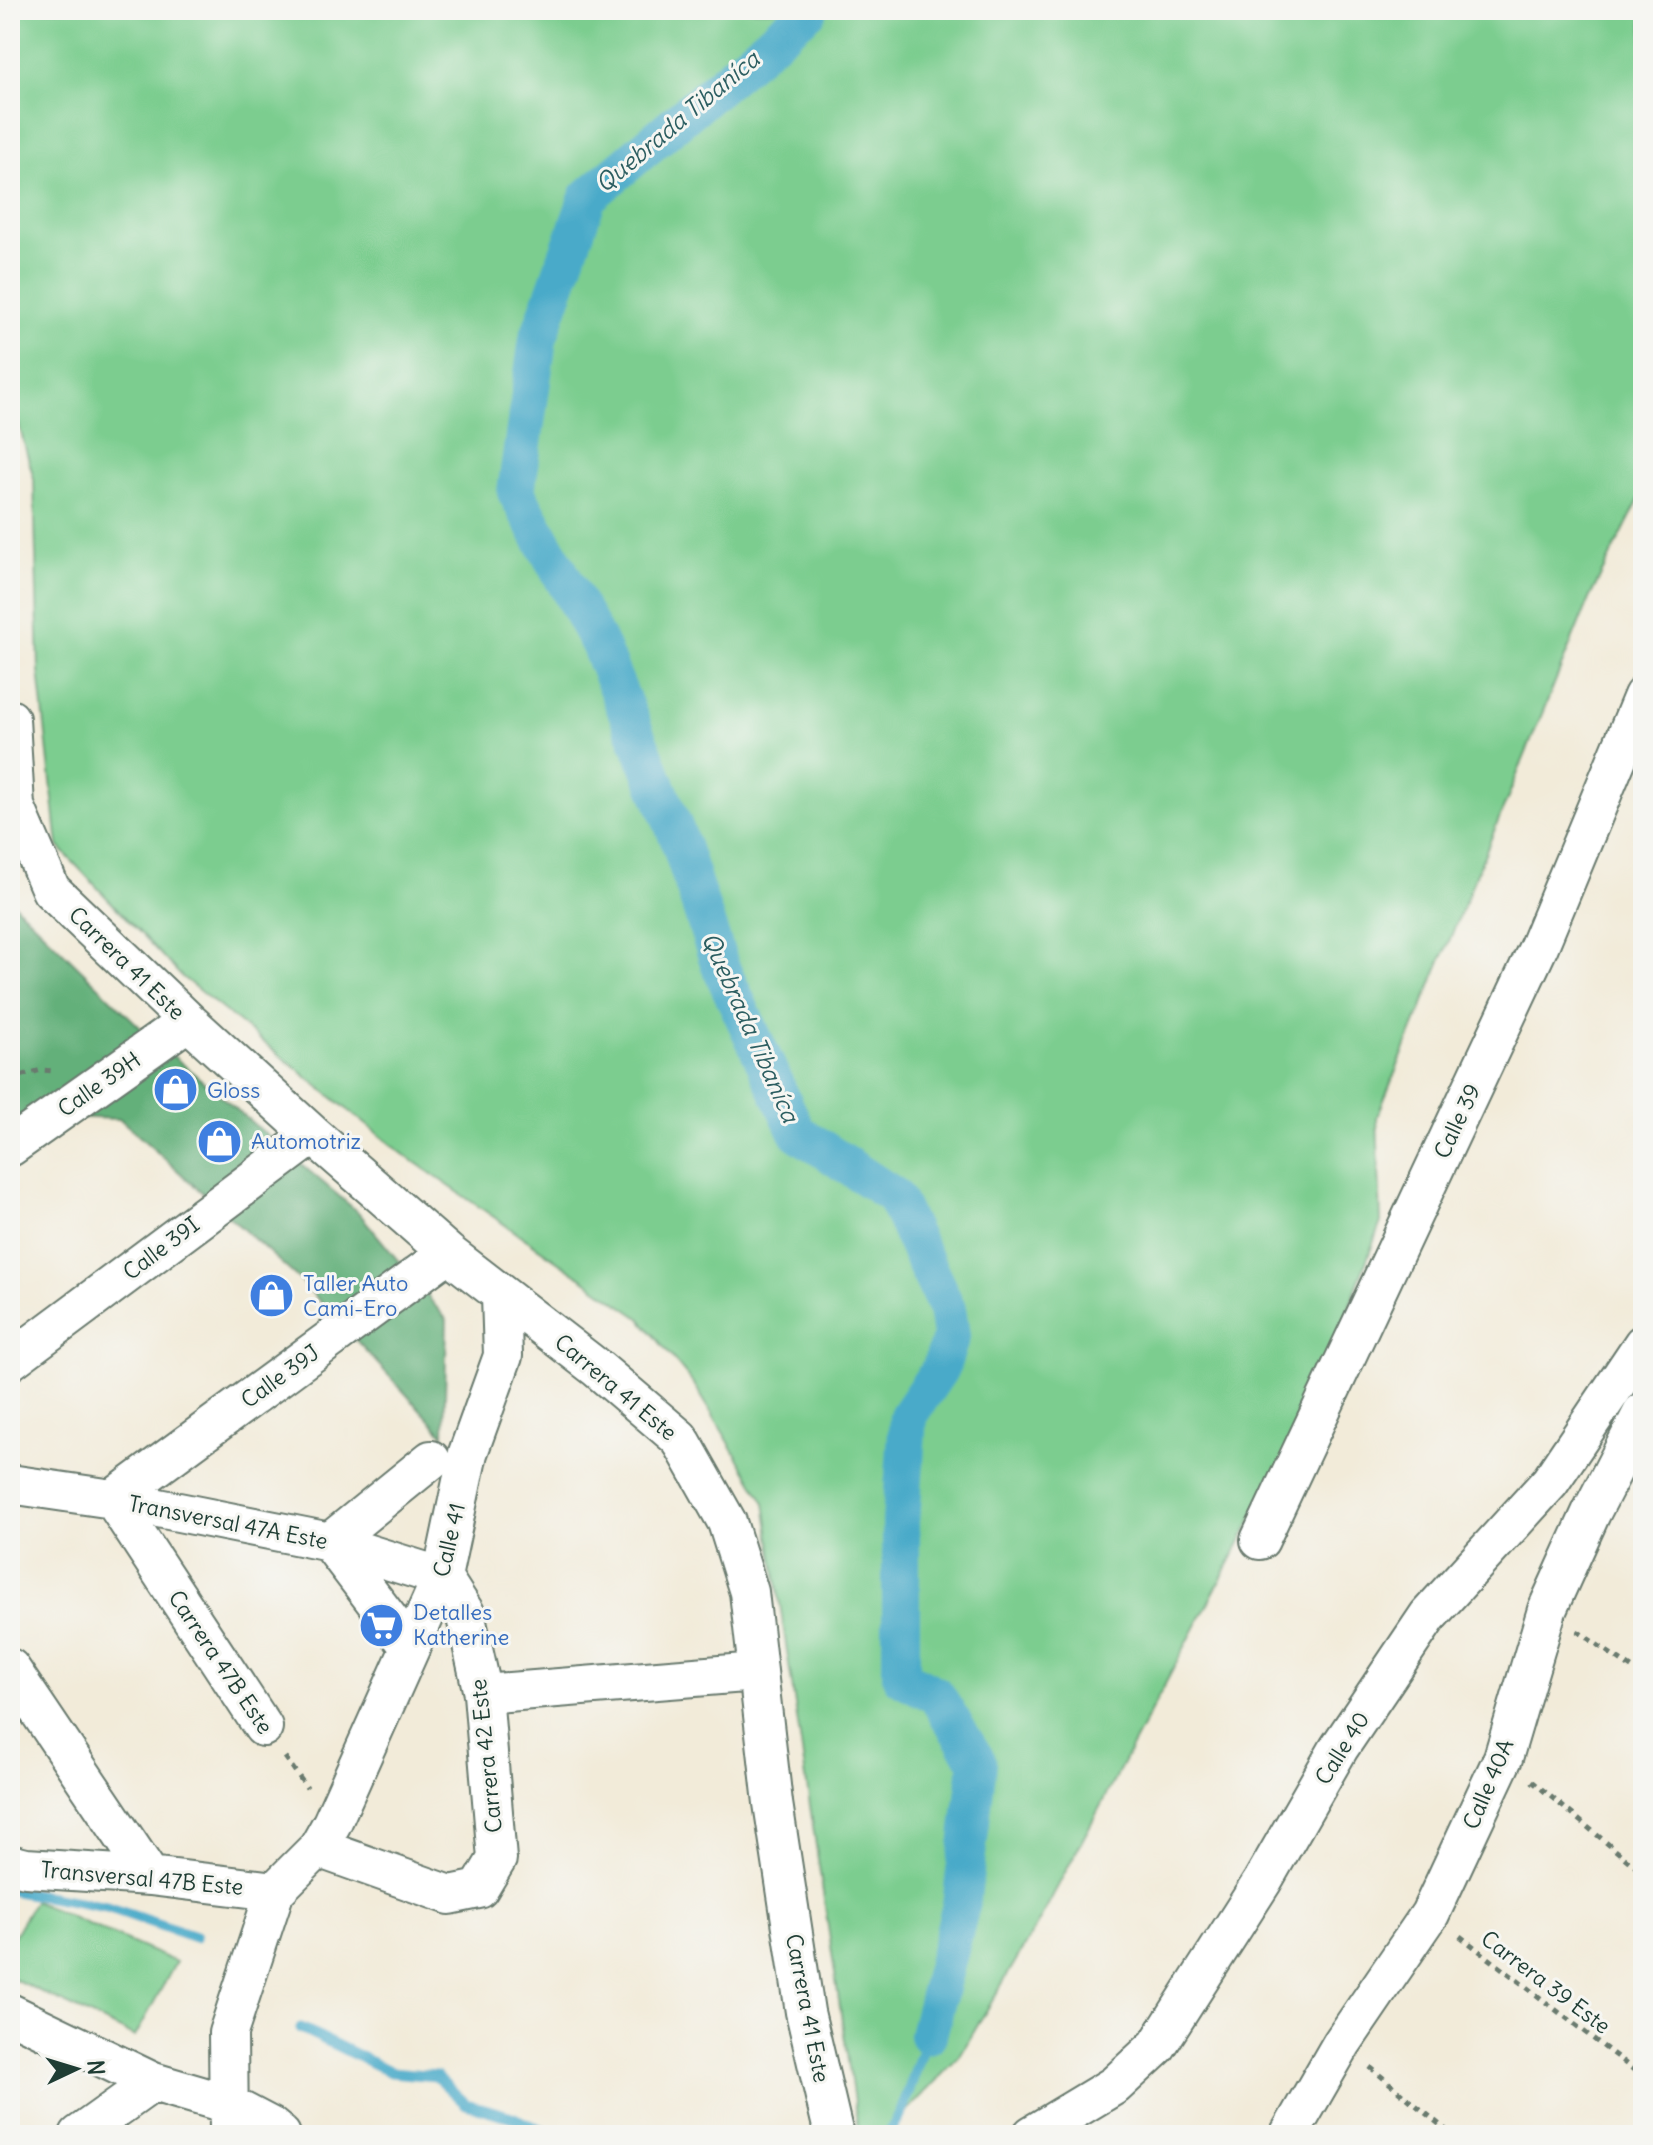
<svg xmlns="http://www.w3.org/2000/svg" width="1653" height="2145" font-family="Delius,sans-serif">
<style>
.green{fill:#7bcd8f;stroke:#4d8562;stroke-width:2}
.forest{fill:#64b07a;stroke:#427657;stroke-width:2}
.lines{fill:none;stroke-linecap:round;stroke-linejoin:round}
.stream{stroke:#4aaac9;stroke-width:11}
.canal{stroke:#4aaac9;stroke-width:38}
.minor-casing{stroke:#697a6e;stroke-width:42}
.path{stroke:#697a6e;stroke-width:5;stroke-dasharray:6 6;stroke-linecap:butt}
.minor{stroke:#fff;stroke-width:38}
.labels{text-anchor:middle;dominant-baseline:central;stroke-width:6;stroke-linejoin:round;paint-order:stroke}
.street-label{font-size:22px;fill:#1f3d34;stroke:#f6f6f2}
.shop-label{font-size:22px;fill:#366cbe;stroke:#f6f6f2;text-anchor:start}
.water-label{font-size:24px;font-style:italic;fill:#2c5e61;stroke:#f6f6f2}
</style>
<rect width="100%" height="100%" fill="#f6f6f2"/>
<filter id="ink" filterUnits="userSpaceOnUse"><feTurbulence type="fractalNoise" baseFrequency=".0125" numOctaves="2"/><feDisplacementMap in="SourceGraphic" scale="16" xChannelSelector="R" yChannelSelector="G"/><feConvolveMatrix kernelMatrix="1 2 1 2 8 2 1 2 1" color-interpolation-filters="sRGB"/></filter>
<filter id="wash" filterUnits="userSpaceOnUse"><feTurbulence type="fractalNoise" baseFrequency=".006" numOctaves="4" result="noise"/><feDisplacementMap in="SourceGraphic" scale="32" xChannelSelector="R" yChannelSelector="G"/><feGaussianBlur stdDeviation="1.8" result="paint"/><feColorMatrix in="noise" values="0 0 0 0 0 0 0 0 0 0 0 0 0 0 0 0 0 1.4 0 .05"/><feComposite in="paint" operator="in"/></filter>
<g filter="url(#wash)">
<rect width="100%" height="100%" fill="#f2ebd9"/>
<path class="green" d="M 10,10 L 1643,10 L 1643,492 L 1589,599 L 1377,1117 L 1381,1222 L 1312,1407 L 1041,1918 L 959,2057 L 884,2135 L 859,2135 L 765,1503 L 696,1387 L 641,1319 L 403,1154 L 181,976 L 58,846 L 39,671 L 34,479 L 10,393 Z
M 34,1901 L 176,1962 L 135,2037 L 10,1977 L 10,1943 Z"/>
<path class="forest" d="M 10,900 L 147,1034 L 359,1213 L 447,1320 L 444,1435 L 300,1280 L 120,1119 L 10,1115 Z"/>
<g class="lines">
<path class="stream" d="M 10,1890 L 107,1907 L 195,1937
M 301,2028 L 391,2072 L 436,2076 L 466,2104 L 512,2117 L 552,2135
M 889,2135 L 903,2107 L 928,2035"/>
<path class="canal" d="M 809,10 L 588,197 L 538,339 L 516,492 L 599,644 L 678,837 L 720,966 L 797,1132 L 894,1196 L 947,1309 L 951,1336 L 941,1367 L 908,1416 L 901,1521 L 901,1677 L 936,1695 L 978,1763 L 961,1905 L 928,2035"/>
</g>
</g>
<g filter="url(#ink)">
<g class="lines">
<defs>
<path id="minor" d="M 10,719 L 15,806 L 51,890 L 188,1021 L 313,1135 L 448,1253 L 598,1369 L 679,1438 L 683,1444 L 727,1522 L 749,1592 L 773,1803 L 805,2012 L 834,2135
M 10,1147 L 188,1021
M 10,1361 L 313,1135
M 10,1484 L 113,1499 L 330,1542 L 442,1577 L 465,1613 L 483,1694 L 497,1859 L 479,1889 L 450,1895 L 318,1848
M 1260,1540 L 1539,946 L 1643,696
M 410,1647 L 330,1542 L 431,1460
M 10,1668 L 150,1876
M 483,1694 L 757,1672
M 263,1727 L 113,1499 L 448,1253
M 10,1864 L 26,1868 L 150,1876 L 275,1891
M 10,2013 L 153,2082 L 228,2104 L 270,2126 L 281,2135
M 79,2135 L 153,2082
M 229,2135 L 228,2033 L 275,1891 L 318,1848 L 332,1823 L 442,1577 L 468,1453 L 503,1356 L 501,1296
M 1032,2135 L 1115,2085 L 1157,2046 L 1262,1882 L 1339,1748 L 1428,1616 L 1550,1482 L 1643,1344
M 1289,2135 L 1342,2043 L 1430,1914 L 1503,1758 L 1547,1610 L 1591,1513 L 1643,1412"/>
</defs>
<use href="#minor" class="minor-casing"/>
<path class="path" d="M 10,1079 L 41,1070 L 54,1071
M 1577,1631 L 1643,1676
M 285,1757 L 307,1788
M 1532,1781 L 1643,1873
M 1460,1936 L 1643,2077
M 1370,2067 L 1452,2135"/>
<use href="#minor" class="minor"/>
</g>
</g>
<defs>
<symbol id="shop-disc" viewBox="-11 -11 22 22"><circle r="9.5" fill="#3f7fe0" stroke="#f6f6f2"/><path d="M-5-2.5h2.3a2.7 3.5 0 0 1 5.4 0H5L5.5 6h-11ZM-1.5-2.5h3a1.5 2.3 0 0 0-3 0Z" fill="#fff"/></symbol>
<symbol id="supermarket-disc" viewBox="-11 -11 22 22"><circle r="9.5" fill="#3f7fe0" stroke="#f6f6f2"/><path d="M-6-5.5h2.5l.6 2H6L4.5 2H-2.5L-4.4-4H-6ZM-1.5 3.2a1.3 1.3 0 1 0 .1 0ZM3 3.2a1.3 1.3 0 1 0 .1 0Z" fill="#fff"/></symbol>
</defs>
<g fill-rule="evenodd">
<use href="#shop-disc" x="150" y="1064" width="51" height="51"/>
<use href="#shop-disc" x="194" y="1116" width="51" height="51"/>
<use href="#shop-disc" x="246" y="1270" width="51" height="51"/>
<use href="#supermarket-disc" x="356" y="1600" width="51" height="51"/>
</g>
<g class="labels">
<g class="street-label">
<text transform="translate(127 963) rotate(44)">Carrera 41 Este</text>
<text transform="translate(99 1084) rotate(-35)">Calle 39H</text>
<text transform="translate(1457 1121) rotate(-65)">Calle 39</text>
<text transform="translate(161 1248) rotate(-37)">Calle 39I</text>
<text transform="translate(280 1376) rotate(-36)">Calle 39J</text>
<text transform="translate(616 1387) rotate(40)">Carrera 41 Este</text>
<text transform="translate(228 1522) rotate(11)">Transversal 47A Este</text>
<text transform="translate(449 1540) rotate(-77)">Calle 41</text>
<text transform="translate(221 1662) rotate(56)">Carrera 47B Este</text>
<text transform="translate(1342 1748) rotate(-58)">Calle 40</text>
<text transform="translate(486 1756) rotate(-96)">Carrera 42 Este</text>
<text transform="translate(1488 1784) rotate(-67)">Calle 40A</text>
<text transform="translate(142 1878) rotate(5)">Transversal 47B Este</text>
<text transform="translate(1546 1982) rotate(37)">Carrera 39 Este</text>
<text transform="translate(808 2008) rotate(79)">Carrera 41 Este</text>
</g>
<g class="shop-label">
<text x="207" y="1090">Gloss</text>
<text x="251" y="1141">Automotriz</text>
<text x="303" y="1283">Taller Auto<tspan x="303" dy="25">Cami-Ero</tspan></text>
<text x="413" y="1612">Detalles<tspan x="413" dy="25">Katherine</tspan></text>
</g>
<g class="water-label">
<text transform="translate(677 121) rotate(-40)">Quebrada Tibaníca</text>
<text transform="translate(751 1027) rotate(66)">Quebrada Tibaníca</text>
</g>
</g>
<rect width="1653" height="2145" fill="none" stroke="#f6f6f2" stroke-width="40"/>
<g transform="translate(76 2069) rotate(86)" stroke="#f6f6f2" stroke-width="6" paint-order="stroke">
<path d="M0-6L14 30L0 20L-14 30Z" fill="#1f3d34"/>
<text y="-12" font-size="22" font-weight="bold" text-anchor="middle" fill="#1f3d34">N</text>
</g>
</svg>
